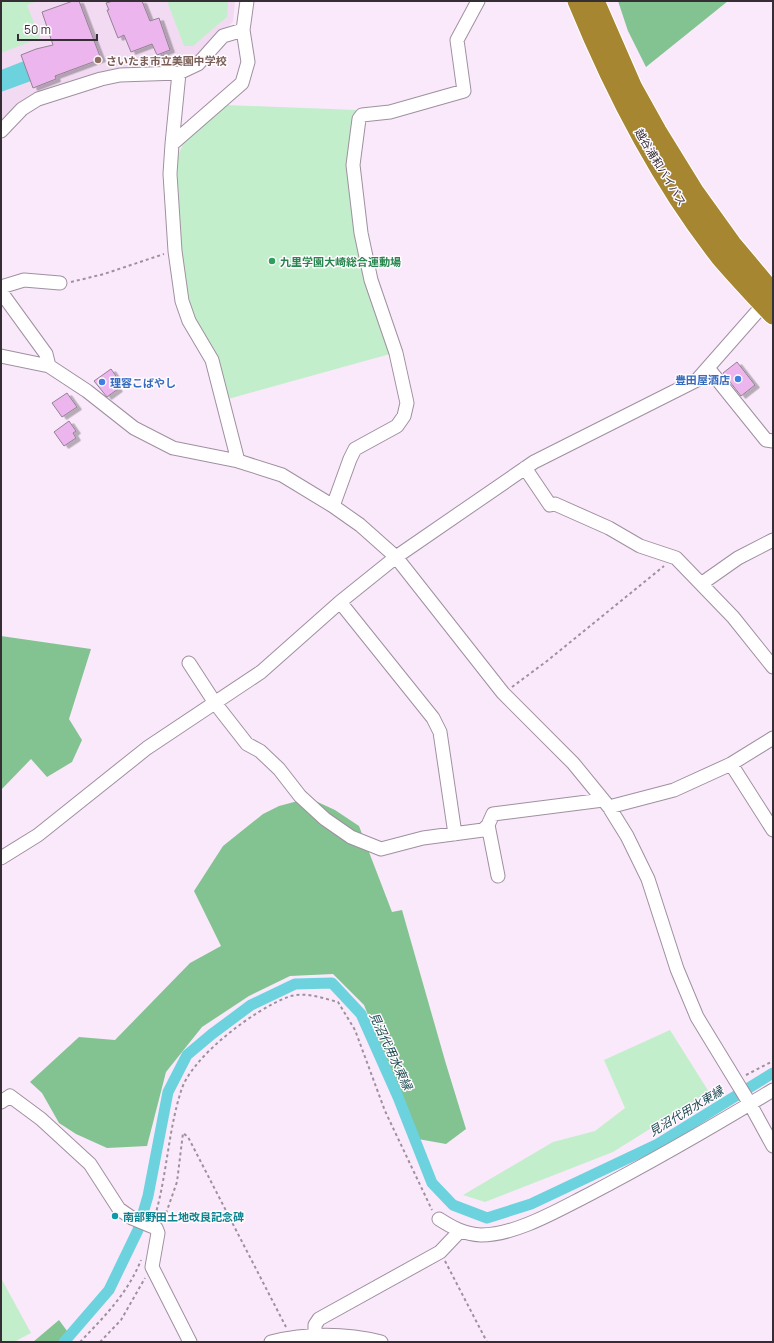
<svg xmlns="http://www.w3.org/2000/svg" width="774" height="1343" font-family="Manrope,'Noto Sans JP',sans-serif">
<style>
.built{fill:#f2dbf2}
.green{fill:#c3eecb}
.forest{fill:#83c391}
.water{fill:#6bd2de}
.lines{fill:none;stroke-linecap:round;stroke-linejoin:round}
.canal{stroke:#6bd2de;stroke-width:11}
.building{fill:#ecb5ee;stroke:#928292;filter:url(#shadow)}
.minor-casing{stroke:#9f90a0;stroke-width:15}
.highway-casing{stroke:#fff;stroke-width:21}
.path{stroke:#9e919e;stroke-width:2;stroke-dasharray:3 3;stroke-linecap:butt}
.minor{stroke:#fff;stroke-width:13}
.highway{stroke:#a78632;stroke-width:19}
.education-dot{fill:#8d6e63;stroke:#fffbff;stroke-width:1.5}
.leisure-dot{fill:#2e9e5b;stroke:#fffbff;stroke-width:1.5}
.shop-dot{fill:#3f7fe0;stroke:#fffbff;stroke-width:1.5}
.culture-dot{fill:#0f9aa8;stroke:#fffbff;stroke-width:1.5}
.labels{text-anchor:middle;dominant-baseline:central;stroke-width:3;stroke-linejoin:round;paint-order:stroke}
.education-label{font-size:11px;font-weight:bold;fill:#785e54;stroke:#fffbff;text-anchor:start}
.street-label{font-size:11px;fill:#352e35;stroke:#fffbff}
.leisure-label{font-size:11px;font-weight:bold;fill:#27864d;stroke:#fffbff;text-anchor:start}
.shop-label{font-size:11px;font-weight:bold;fill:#366cbe;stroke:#fffbff;text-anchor:end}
.culture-label{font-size:11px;font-weight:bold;fill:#0d838f;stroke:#fffbff;text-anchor:start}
.water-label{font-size:12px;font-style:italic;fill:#1d4c51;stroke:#fffbff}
</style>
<defs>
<filter id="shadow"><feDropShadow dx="4.5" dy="2.5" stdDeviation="0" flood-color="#0004"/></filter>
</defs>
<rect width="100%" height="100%" fill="#fae9fa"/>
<path class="built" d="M 1,1 L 235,1 L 233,22 L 216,37 L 200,56 L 181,69 L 101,75 L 1,124 Z"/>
<path class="green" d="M 1,1 L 37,1 L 27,5 L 40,38 L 1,53 Z
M 167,1 L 228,1 L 227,17 L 193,46 L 184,46 Z
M 226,105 L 357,110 L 347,164 L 390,354 L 228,399 L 188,302 L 180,238 L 177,158 L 185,139 Z
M 670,1030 L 709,1092 L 613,1152 L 485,1202 L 463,1195 L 553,1142 L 595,1131 L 625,1108 L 604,1060 Z
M 1,1278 L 31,1333 L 14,1342 L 1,1342 Z"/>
<path class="forest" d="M 618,1 L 728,1 L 646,67 L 628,31 Z
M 1,636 L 91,649 L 69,719 L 82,740 L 72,762 L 47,777 L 31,759 L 1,790 Z
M 309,798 L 335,810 L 359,826 L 392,912 L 402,910 L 446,1064 L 466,1129 L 446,1144 L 418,1139 L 364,1005 L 333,974 L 290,976 L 249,996 L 202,1027 L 166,1072 L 147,1146 L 107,1148 L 76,1134 L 59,1123 L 42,1093 L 30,1082 L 79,1037 L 115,1040 L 190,963 L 221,946 L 194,891 L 223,846 L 263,814 L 279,806 Z
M 59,1320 L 70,1335 L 60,1342 L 33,1342 Z"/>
<path class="water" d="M 24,61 L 31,81 L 1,92 L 1,70 Z"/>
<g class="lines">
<path class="canal" d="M 64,1342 L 109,1290 L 138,1230 L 148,1196 L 168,1092 L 187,1055 L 212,1034 L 251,1005 L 295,984 L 332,983 L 361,1014 L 398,1097 L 432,1183 L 453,1205 L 487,1218 L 531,1204 L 658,1144 L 773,1073"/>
</g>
<path class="building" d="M 73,1 L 79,1 L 101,59 L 55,76 L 56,79 L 33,88 L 21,55 L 36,49 L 53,45 L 42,12 Z
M 113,1 L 142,1 L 150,21 L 159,18 L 170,50 L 157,55 L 152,44 L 131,52 L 124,35 L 118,38 L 107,10 L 109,10 L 106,3 Z
M 737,362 L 755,385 L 741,396 L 723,373 Z
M 111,369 L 116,376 L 111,379 L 118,389 L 107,397 L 94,381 Z
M 67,393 L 77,407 L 62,417 L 52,403 Z
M 69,421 L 76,431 L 73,433 L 76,438 L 64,446 L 54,432 Z"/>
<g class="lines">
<defs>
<path id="minor" d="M 1,131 L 22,109 L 38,99 L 101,79 L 120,75 L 179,73 L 198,64 L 223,36 L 243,30
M 172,144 L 179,73
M 1,287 L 24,280 L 60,283
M 1,292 L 46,354 L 49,366
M 1,356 L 49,366 L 87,391 L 134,428 L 173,448 L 238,461 L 282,475 L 333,506 L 360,525 L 396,557 L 503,693 L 573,763 L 609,807 L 627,836 L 648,879 L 677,969 L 697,1017 L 750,1104 L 773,1146
M 708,368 L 766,440 L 773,441
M 238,461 L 212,360 L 189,321 L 182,301 L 175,251 L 170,174 L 172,144 L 242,83 L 248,62 L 243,30 L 247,1
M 525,468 L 550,505 L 555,504 L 609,528 L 640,546 L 676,558 L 733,617 L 773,667
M 333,506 L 350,459 L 355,449 L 397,426 L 404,416 L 407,403 L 396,353 L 371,280 L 361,233 L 353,165 L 359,119 L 362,115 L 390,112 L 464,91 L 457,40 L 478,1
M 701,584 L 738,558 L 773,540
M 340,602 L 433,718 L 440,732 L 455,834
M 189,663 L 215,703 L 247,744 L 260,751 L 279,769 L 300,796 L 325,819 L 351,837 L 381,849 L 423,838 L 483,830 L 488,825
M 731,764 L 773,830
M 609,807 L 674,790 L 731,764 L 773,738
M 1,858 L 38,835 L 147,748 L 261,672 L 340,602 L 396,557 L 534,462 L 697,380 L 756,313 L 770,300
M 498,876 L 488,825 L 493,814 L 603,800
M 1,1102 L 10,1096 L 41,1119 L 90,1164 L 119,1209 L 132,1218 L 156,1228 L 158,1233 L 152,1267 L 190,1342
M 439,1219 C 453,1228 464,1234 481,1235 C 516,1235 558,1210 588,1195 C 651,1162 712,1127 773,1090
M 315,1335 L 315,1325 L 319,1319 L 440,1252 L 459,1232
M 271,1342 C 306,1333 346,1333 381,1342"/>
<path id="highway" d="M 577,1 C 614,91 659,180 720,257 C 737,277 755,296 773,315
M 595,1 L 633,88 L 657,131 L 694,191 L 732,244 L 773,293"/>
</defs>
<use href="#minor" class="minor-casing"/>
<use href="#highway" class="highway-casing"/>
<path class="path" d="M 71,282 L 104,274 L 164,254
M 512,687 L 547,661 L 664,566
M 746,1075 L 773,1061
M 155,1216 C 167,1175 168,1132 181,1091 C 191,1057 255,1009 288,997 C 304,991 322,998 338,1002 L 355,1030 L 385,1111 L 432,1210
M 164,1219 L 177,1182 L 183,1133 L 188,1137 L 286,1327
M 445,1261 L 487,1342
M 80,1342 C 104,1317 128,1293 141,1260
M 100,1342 L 121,1320 L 145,1278"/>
<use href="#minor" class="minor"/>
<use href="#highway" class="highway"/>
</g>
<circle class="education-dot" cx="98" cy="60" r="4"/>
<circle class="leisure-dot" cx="272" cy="261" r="4"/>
<g class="shop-dot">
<circle cx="738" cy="379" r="4"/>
<circle cx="102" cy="382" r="4"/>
</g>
<circle class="culture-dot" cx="115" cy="1216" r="4"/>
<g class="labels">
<g class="education-label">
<text x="106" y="60">さいたま市立美園中学校</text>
</g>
<g class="street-label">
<text transform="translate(661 167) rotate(59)">越谷浦和バイパス</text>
</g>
<g class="leisure-label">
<text x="280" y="261">九里学園大崎総合運動場</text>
</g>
<g class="shop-label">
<text x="730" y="379">豊田屋酒店</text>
<text x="110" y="382" text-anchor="start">理容こばやし</text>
</g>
<g class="culture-label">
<text x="123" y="1216">南部野田土地改良記念碑</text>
</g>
<g class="water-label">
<text transform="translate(391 1051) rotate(65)">見沼代用水東縁</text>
<text transform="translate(686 1111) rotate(-31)">見沼代用水東縁</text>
</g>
</g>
<rect width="774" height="1343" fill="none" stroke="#352e35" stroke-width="4"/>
<path d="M18 34v6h79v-6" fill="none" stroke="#352e35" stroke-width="2"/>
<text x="24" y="34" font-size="12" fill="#352e35" stroke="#fffbff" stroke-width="3" paint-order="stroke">50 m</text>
</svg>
